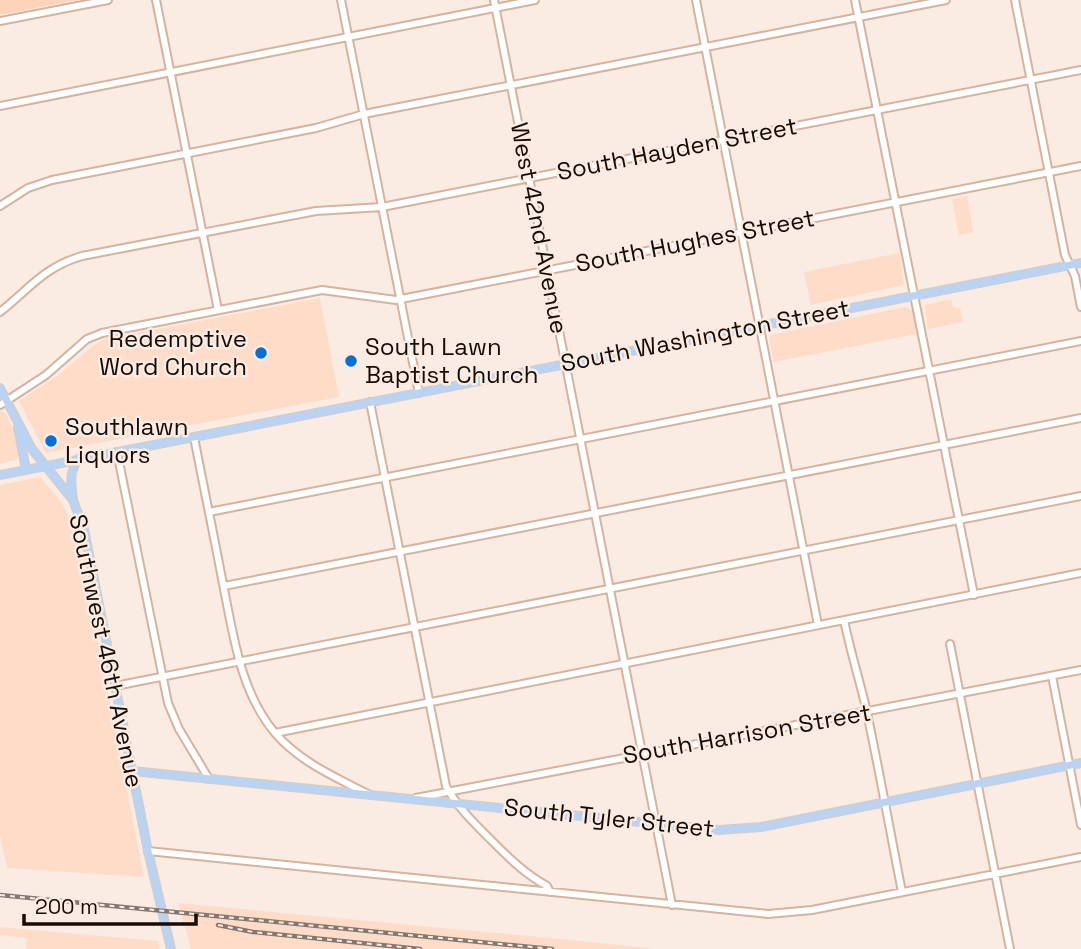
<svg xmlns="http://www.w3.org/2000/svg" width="1081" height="949" font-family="'Space Grotesk',sans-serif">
  <rect width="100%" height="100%" fill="#faece3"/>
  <path fill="#fedcc8" d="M967,196L973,232L959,235L952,199Z
    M899,253L904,285L811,305L804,272Z
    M320,298L339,397L46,453L19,401L60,374L94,345L105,339Z
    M951,299L953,307L960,308L963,322L928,329L925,305Z
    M905,307L913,311L917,334L774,362L769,339L770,335Z
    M0,411L6,413L14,430L19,456L16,460L0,464Z
    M40,477L62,503L77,535L144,877L7,868L0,835V485Z
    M178,903L551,938L657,949H191Z
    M0,927L158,941L160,949H26L27,938L0,935Z"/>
  <path fill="#fdd3ba" d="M0,0H77L0,15Z"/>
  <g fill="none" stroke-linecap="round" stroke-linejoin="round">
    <defs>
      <path id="minor" d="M156,0L218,310
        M341,0L419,393
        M494,0L672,905
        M696,0L818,625
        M855,0L974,595
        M1015,0L1065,255L1075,276L1081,307
        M0,21L108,0
        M0,106L535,0
        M0,206L28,188L52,180L316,128L364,114L946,0
        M0,312C29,289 44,267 82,256L316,211L382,207L1081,70
        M370,402L446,786C458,808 474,823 492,841C509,858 525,874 547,886L550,892
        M0,405L46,375L87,339L102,333L322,290L396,300L1081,166
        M194,437C203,484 213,531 222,579C233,632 239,690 275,733C300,762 335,777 368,794
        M117,452L168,703L179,729L209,779
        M209,512L1081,341
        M224,586L1081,418
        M844,620C850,650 859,678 866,708C879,769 890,831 902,892
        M950,644L1010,949
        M1052,676L1081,825
        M115,686L1081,496
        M275,733L1081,573
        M416,798L1081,670
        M148,851L768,914L812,910L1081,857"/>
      <path id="major" d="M0,388L32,449L73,500L84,529L148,851L171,949
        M18,427L26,470
        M0,475L1081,263
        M73,499C71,483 69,473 78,459
        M132,771L719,830L761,827L1081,763"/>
    </defs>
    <use href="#minor" stroke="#d6b39f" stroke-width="10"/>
    <use href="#major" stroke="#d1cecd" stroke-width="10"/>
    <use href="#minor" stroke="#fff" stroke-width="6"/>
    <use href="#major" stroke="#b8d3f4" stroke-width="7"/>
    <defs>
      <path id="rail" d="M0,895L552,949
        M218,925L253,932L420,949"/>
    </defs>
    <use href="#rail" stroke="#847770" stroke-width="4.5"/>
    <use href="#rail" stroke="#faece3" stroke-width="2" stroke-dasharray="5" stroke-linecap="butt"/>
  </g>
  <g fill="#0370d7" stroke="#faece3" stroke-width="2.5">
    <circle cx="261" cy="353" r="7"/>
    <circle cx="351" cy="361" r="7"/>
    <circle cx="51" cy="441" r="7"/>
  </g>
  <g text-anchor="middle" stroke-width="5" stroke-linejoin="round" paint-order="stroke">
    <g font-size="24" fill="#170b05" stroke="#faece3">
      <text transform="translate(677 149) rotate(-11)" y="8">South Hayden Street</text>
      <text transform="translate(539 228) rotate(79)" y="8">West 42nd Avenue</text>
      <text transform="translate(695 241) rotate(-11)" y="8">South Hughes Street</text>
      <text transform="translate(705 336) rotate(-11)" y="8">South Washington Street</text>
      <text transform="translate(106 651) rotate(78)" y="8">Southwest 46th Avenue</text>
      <text transform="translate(747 734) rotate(-10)" y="8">South Harrison Street</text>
      <text transform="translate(609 818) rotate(6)" y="8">South Tyler Street</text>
    </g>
    <g font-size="24" fill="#170b05" stroke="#faece3" text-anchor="start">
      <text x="247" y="347" text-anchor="end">Redemptive<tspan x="247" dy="28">Word Church</tspan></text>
      <text x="365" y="355">South Lawn<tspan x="365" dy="28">Baptist Church</tspan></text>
      <text x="65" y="435">Southlawn<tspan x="65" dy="28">Liquors</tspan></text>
    </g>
  </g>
  <path d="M24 914v10h172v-10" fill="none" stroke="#170b05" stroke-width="3.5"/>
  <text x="35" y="914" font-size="21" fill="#170b05" stroke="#faece3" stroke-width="5" paint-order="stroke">200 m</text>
</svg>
